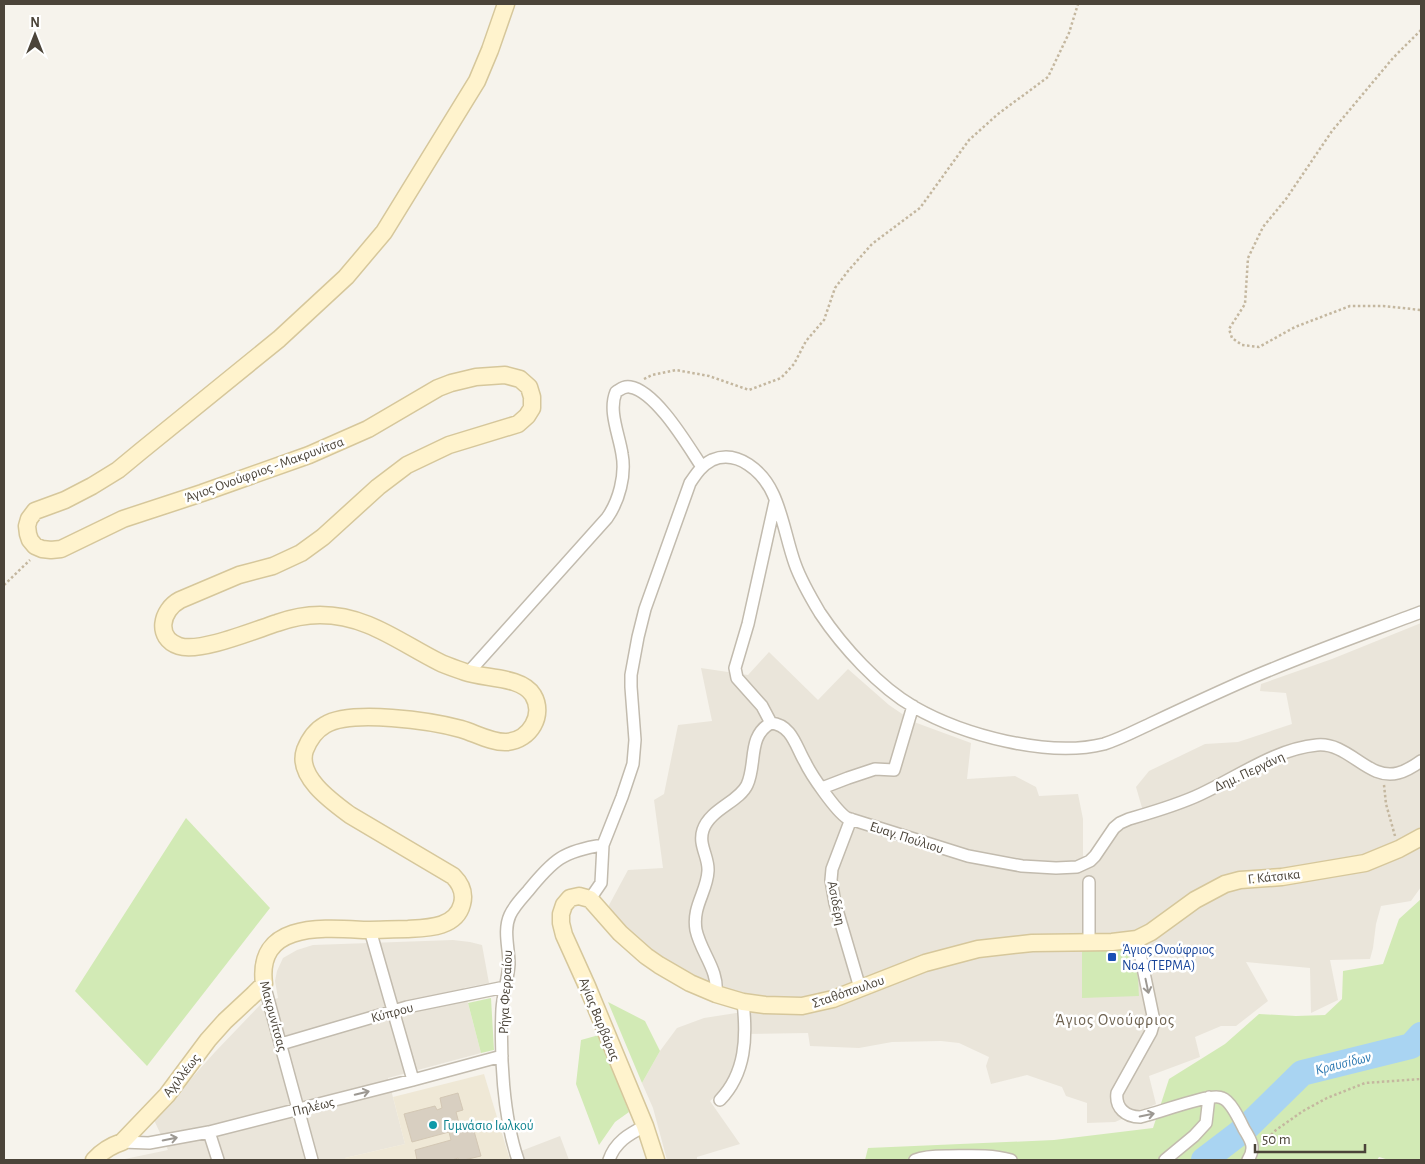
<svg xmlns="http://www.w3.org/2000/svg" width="1425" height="1164" font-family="'Alegreya Sans',sans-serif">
  <rect width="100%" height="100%" fill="#f6f3ec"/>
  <path fill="#eae5da" d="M1421,623V887L1411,901L1381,906L1376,924L1373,948L1370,959L1330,960L1338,1000L1311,1013L1310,968L1246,962L1268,1001L1236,1026H1221L1195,1037L1200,1057L1149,1076L1156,1104L1115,1122L1087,1123V1103L1066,1096L1062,1087L1027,1075L991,1084L986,1066L989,1057L959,1043L941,1041L892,1042L859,1048L810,1046L808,1033L739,1034L735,1068L728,1082L717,1095L710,1101L740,1144L697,1157V1160H667L653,1108L642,1083L660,1051L677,1028L704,1018L749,1011L729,990L701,980L661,959L634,935L608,907L628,870L663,868L654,800L664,794L678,725L712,721L701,668L748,675L769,652L818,700L848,669L889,705L914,722L971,743L967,779L1015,776L1036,787L1039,796L1078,794L1083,819V868L1117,832L1129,825L1145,818L1136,787L1149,771L1205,744L1238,742L1292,724L1286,693L1260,691L1261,684L1332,659Z
    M453,940L470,942L482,945L489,983L464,988L481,1053L388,1078L405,1144L345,1158V1160H120L168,1150L154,1120L215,1052L261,1004L278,998L275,981L277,971L283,958L297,950L313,945Z
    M560,1136L569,1160H524L521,1151Z"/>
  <path fill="#efe8d6" d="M484,1074L510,1160H345V1158L405,1144L393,1097Z"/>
  <path fill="#d2eab5" d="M186,818L270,908L147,1066L75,991Z
    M1421,899V1160H1389L1379,1157L1377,1160H865L868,1148L1054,1140L1153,1128L1169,1079L1225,1044L1259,1014L1296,1016L1325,1015L1342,999L1343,971L1383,964L1399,919Z
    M1082,943C1125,948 1139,947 1139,996L1082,998Z
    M491,998L494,1050L481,1053L468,1003Z
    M608,1002L645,1021L660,1051L642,1083Z
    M599,1035L629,1112L615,1122L599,1145L576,1084L581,1040Z"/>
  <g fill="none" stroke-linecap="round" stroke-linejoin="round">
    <path stroke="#a9d4f2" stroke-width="26" d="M1204,1160L1246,1128L1302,1073L1411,1046L1421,1035"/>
  </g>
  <path fill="#d8cfc1" stroke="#d3c7b4" d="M458,1093L463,1110L456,1112L460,1127L472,1124L481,1156L464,1160H459L458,1158L452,1160H417L415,1150L451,1140L449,1132L412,1142L404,1114L435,1106L437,1110L442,1108L440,1098Z"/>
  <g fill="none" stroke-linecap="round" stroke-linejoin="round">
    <defs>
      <path id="street" d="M468,673L607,518C619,501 626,475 622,454C619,434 608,411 616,392C621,389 624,386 630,387C656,391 688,446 702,467
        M771,723C792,725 796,747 805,762C811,775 836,811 847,818L968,856L1022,866L1056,868L1077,867L1090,861L1095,856L1114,828L1120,823L1129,819C1153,812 1178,805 1201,794C1238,777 1275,749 1317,745C1349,742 1368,781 1398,773C1406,771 1414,766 1421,761
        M771,723L762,706L737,678L735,668L748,624L775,502
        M822,788L848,778L875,769L894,770L913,706
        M851,819L832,869L831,880L835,903L860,988
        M1089,882V942
        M590,899L601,883L603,845L622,797L633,764L635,740L631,687V675L638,637L645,609L690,483C696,474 702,465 712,460C738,449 763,472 773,494C783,515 787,542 795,564C801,581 811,598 820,613C842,646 879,687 914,707C963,735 1048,758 1104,744C1120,739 1135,731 1150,724C1182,709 1214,694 1246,680C1304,655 1363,634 1421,612
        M370,930L413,1080
        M1137,939L1153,1016V1025L1151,1032L1117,1093C1115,1108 1126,1117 1140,1117C1156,1114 1211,1092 1222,1098C1231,1101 1240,1121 1244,1129C1251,1140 1256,1148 1248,1160
        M264,984L312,1160
        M716,994C719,970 701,953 696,930C692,906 707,892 708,871C709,857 698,845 703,830C710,809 739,802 747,785C757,764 747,736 771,723
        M281,1044L407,1007L505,987
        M720,1100C746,1073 747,1037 743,1002
        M209,1132L218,1160
        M122,1142L149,1143L209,1132L413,1080L502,1056
        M518,1160C503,1116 500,1056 502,1009C503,994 508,979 509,964C509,948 503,930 510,915C514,906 522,898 528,891C553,860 563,851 603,845
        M609,1160C615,1142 629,1134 645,1126
        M915,1160C925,1156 936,1156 946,1156C968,1156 989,1154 1011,1160
        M1165,1160L1194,1136L1206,1123L1209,1097"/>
      <path id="secondary" d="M94,1160C102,1151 110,1146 122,1142L167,1095L208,1040L225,1021L254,994L264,984C256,921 324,928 366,930C380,930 394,929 408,929C427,928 456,928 462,904C465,893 461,884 453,876L350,815C331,801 296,776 305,750C309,740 316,730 325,725C351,709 432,721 461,729C475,733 492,743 507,742C530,740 545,715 533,695C521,676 485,679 465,672C457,669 447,666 439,662C399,642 367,615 320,615C305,615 291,618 277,623C255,630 200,653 179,646C155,638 161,610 180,600L239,575L273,566L301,553L323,537L378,487L407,465L449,445L518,424L527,416L532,408V397L529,387L520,379L505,375L476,377L451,383L438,388L368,429L309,455L202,493L123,519L61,549L51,550L42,549L35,546L30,540L28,534L27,526L29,519L35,511L65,500L92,486L118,470L141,451L279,339L346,277L384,232L477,81L490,50L506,4
        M656,1160L645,1126L587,986L564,935L561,923V914L564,905L570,898L579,896L590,899L620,933L646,956L659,965L690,983L716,994L743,1002L765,1005L802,1006L833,999L925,963L978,949L1032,943L1112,942L1137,939L1151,932L1195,900L1225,884L1240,880L1282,877L1365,863L1399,849L1421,837"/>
    </defs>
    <use href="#street" stroke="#c2bbae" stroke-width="14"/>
    <use href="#secondary" stroke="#d6c79b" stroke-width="19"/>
    <path stroke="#c4b79f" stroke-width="2.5" stroke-dasharray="2.5 2.5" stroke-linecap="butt" d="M1421,30L1393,58L1332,131L1286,199L1263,227L1248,258L1245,304L1229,329L1232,338L1242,345L1259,347L1295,327L1350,306H1383L1421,310
      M644,379L652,375L676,370L709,376L749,390L781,378L794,364L806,341L824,320L835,288L848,271L872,244L920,208L969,140L998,114L1048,77L1069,33L1078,4
      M4,585L30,560
      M1384,785L1386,804L1395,836
      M1264,1142L1276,1130L1303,1111L1327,1098L1365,1083L1421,1079"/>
    <use href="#street" stroke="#fff" stroke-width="11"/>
    <use href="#secondary" stroke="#fff3cd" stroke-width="16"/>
  </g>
  <defs><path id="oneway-shaft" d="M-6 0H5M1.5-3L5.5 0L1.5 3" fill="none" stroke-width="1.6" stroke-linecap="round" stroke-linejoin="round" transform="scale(1.25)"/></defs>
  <g stroke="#9c9892">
    <use href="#oneway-shaft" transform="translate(1147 986) rotate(78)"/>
    <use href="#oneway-shaft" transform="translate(362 1093) rotate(-14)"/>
    <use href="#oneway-shaft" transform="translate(1147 1115) rotate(-12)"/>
    <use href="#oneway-shaft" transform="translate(170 1139) rotate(-11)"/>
  </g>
  <rect fill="#1a4fb4" stroke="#fff" stroke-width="2" x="1107" y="952" width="10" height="10" rx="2.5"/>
  <circle fill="#0f9aa8" stroke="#fff" stroke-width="2" cx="433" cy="1125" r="5"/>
  <g text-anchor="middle" stroke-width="5" stroke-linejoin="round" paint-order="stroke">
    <g font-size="14" fill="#4b4439" stroke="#fff">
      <text transform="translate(264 469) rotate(-20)" y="5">Άγιος Ονούφριος - Μακρυνίτσα</text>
      <text transform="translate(1249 771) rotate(-25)" y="5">Δημ. Περγάνη</text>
      <text transform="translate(907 837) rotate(18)" y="5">Ευαγ. Πούλιου</text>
      <text transform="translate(1274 876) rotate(-6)" y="5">Γ. Κάτσικα</text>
      <text transform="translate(837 903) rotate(78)" y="5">Ασιδέρη</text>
      <text transform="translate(848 991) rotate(-19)" y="5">Σταθόπουλου</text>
      <text transform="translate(505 992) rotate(-87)" y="5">Ρήγα Φερραίου</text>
      <text transform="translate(392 1012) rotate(-15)" y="5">Κύπρου</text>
      <text transform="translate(274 1016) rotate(75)" y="5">Μακρυνίτσας</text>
      <text transform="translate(600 1019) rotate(68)" y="5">Αγίας Βαρβάρας</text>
      <text transform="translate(181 1075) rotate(-52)" y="5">Αχιλλέως</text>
      <text transform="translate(313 1106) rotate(-14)" y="5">Πηλέως</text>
    </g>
    <g font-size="14" fill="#164399" stroke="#fff" text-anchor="start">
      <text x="1122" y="954">Άγιος Ονούφριος<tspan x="1122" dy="16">Νο4 (ΤΕΡΜΑ)</tspan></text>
    </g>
    <g font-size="14" fill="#0d838f" stroke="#fff" text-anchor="start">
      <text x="443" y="1130">Γυμνάσιο Ιωλκού</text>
    </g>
    <g font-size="15" font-style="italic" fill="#2e7ab2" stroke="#fff">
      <text transform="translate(1343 1063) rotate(-14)" y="5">Κραυσίδων</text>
    </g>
    <g font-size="16" letter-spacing="1" fill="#6e6250" stroke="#fff">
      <text x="1115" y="1025">Άγιος Ονούφριος</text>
    </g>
  </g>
  <rect width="1425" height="1164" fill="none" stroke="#4b4439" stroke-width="10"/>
  <g transform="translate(35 35)" stroke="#ffffff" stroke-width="4" paint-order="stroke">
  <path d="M0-4L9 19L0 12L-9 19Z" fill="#4b4439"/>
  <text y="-8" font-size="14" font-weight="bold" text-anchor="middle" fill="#4b4439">N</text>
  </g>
  <path d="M1255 1144v8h110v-8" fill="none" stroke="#4b4439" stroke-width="2.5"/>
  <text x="1262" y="1144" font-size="15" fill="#4b4439" stroke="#ffffff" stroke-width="4" paint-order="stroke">50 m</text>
</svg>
